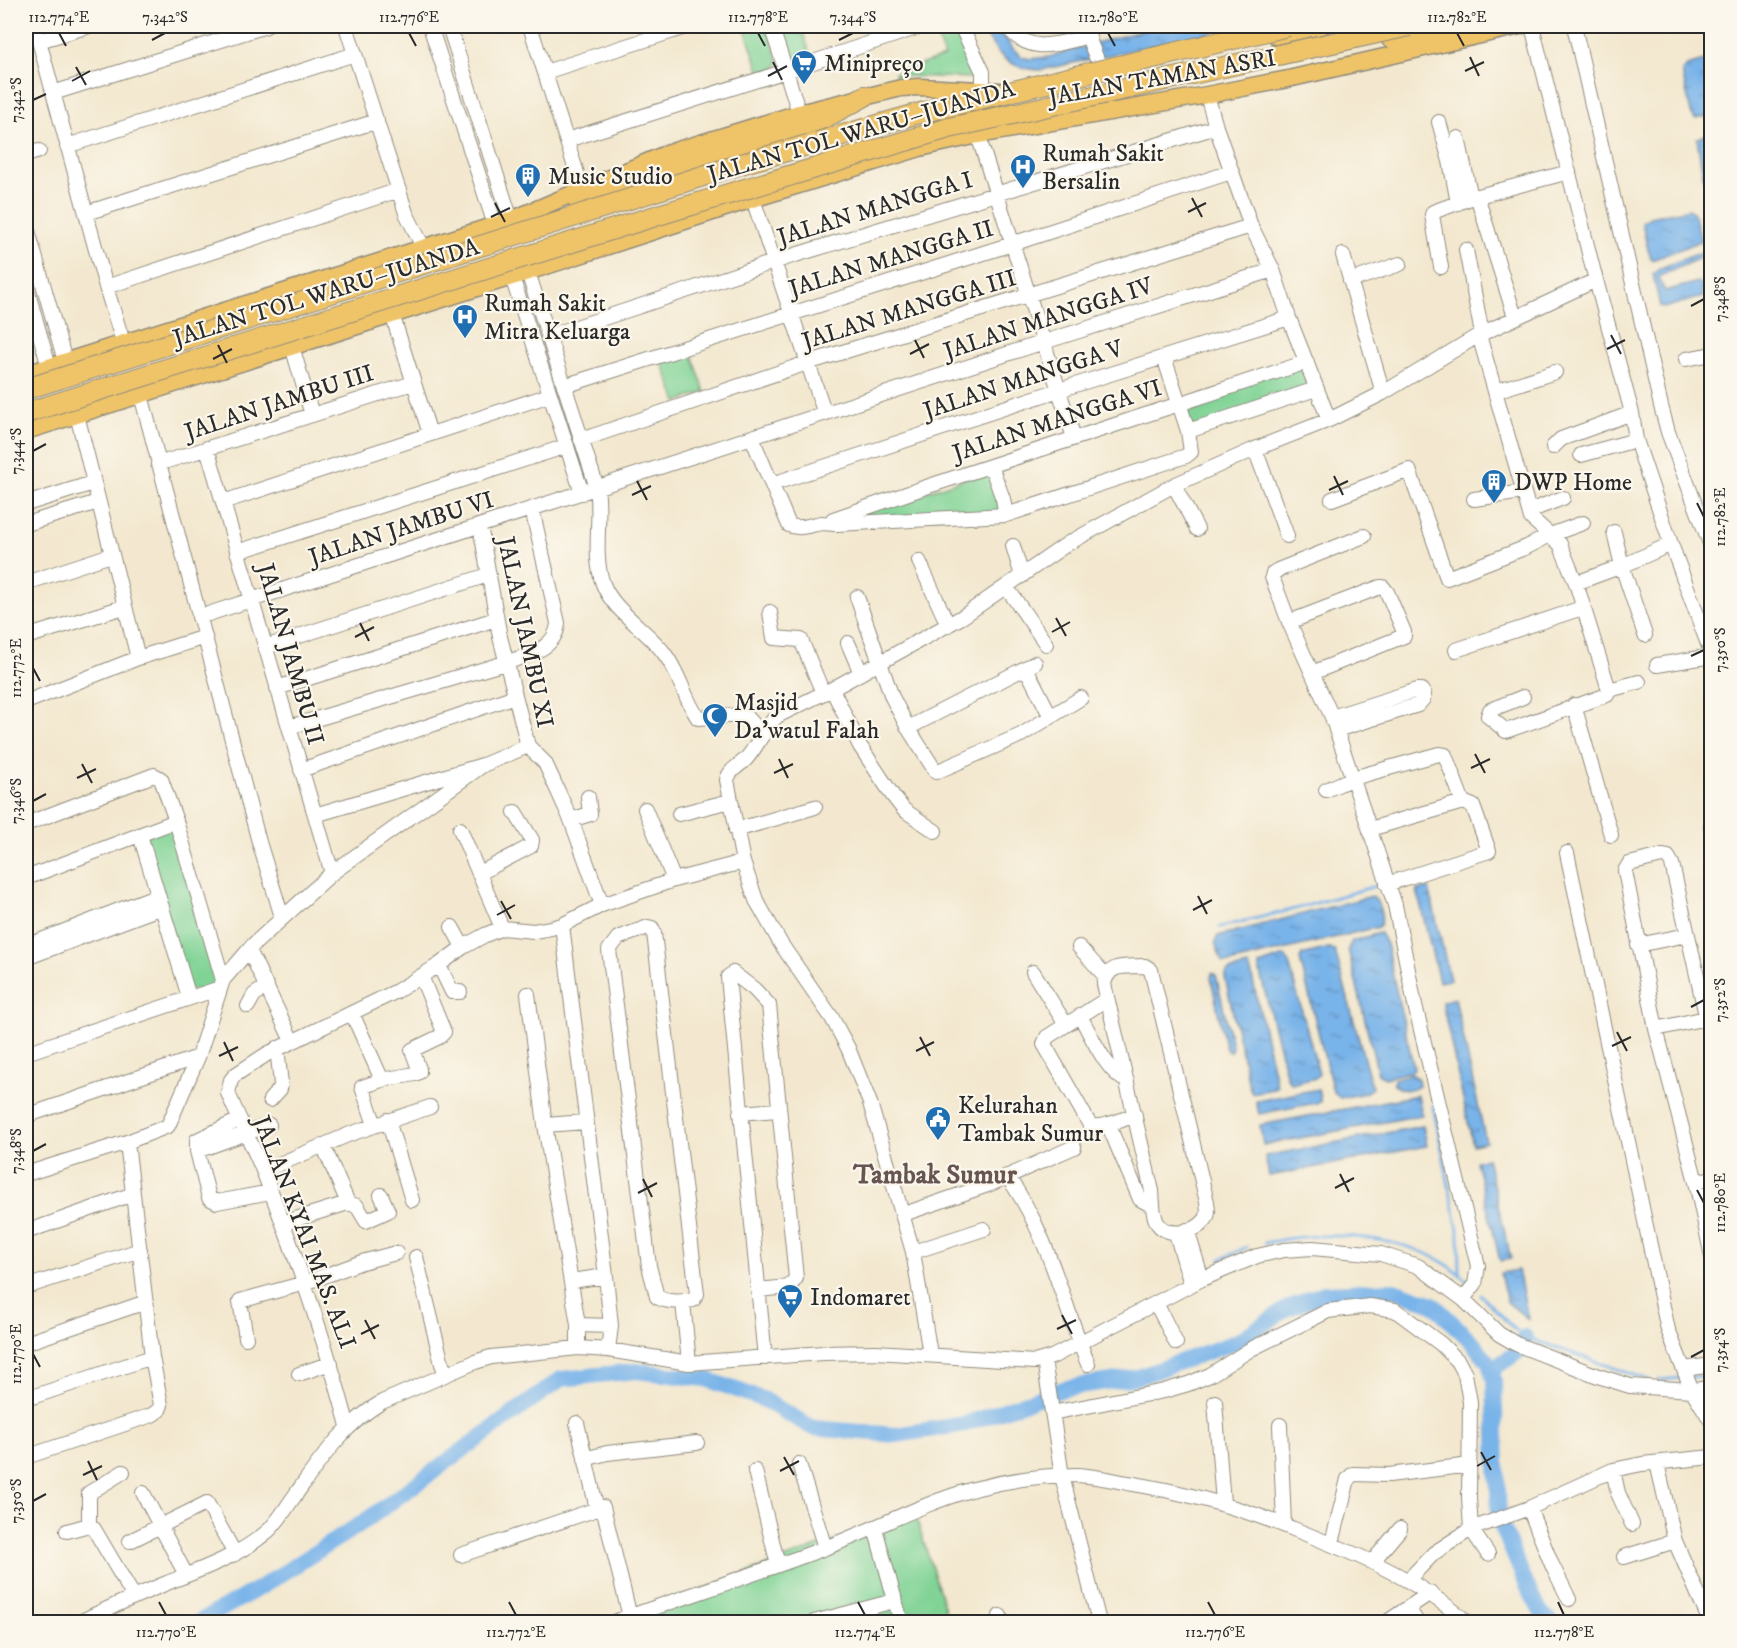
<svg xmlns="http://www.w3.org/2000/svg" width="1737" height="1648" font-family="'IM FELL DW Pica',serif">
  <defs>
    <pattern id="water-ripples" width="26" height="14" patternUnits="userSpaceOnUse" patternTransform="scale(1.5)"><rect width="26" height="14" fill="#78b3e9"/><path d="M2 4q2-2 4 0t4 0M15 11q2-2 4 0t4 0" fill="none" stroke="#6392bd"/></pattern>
  </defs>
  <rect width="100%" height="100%" fill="#fbf7ec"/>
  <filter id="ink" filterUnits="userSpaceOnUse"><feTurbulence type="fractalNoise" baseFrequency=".0167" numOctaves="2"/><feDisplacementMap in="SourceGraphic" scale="12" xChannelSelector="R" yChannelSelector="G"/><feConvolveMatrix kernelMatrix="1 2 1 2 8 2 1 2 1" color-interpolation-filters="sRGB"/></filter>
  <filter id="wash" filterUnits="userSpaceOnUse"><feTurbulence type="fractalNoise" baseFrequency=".008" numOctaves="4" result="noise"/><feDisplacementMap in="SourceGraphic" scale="24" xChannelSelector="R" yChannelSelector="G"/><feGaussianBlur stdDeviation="1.35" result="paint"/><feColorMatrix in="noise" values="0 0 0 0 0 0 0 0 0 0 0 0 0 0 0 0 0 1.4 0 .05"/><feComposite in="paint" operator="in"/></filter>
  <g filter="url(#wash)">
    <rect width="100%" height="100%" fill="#f3e8cf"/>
    <path fill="#80d395" stroke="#567f60" stroke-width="1.5" d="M744,26H767L779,63L775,68L760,73Z
      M776,26H801L811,57L793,63L788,62Z
      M945,26H955L978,72L972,78L896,76L895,73L944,57L934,29Z
      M690,349L705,392L677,402L661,359Z
      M1307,362L1316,389L1188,431L1179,403Z
      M991,470L1003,513L836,522Z
      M173,825L220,983L205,990H189L143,837Z
      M914,1511L949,1622H614Z"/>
    <path fill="url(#water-ripples)" stroke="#526f8a" stroke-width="1.5" d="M981,26H997L1013,49L1022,57L1030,59L1049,57L1084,46L1160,26H1241L1041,70C1006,69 997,54 981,26Z
      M1711,59V116L1695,119L1691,113L1682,71L1687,66Z
      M1711,132L1712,187H1711L1707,186L1704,182L1697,139Z
      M1689,209L1694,213L1701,241L1652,260L1648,250L1642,222L1650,217Z
      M1698,253L1701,254L1698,259L1660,276L1659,279L1665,291L1698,282L1701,284L1703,297L1663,308L1660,306L1653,274L1661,268Z
      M1429,888L1450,980L1439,982L1417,890Z
      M1372,896C1379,901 1383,916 1381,924L1378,927L1229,963L1222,962L1215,942L1218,936Z
      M1380,933L1386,944L1414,1069L1413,1071L1385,1078L1378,1074L1348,949L1352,941Z
      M1329,948L1335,951L1372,1088L1365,1093L1340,1098L1333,1091L1300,959L1302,955Z
      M1285,956L1289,963L1319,1074L1315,1078L1292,1084L1287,1078L1259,969V965Z
      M1248,966L1251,972L1277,1086L1273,1089L1252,1093L1249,1086L1225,977L1228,971Z
      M1212,973L1216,975L1232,1046L1231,1051H1227L1225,1046L1211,978Z
      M1455,998L1486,1142L1473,1145L1442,1002Z
      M1412,1074L1418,1079L1419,1086C1412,1092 1399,1091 1393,1083L1394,1079Z
      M1318,1089L1321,1102L1259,1114L1256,1101Z
      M1418,1095L1422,1115L1263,1145L1260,1125Z
      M1423,1126L1427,1146L1269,1176L1265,1156Z
      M1487,1158L1511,1259L1500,1261L1476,1161Z
      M1518,1270L1528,1318V1319L1507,1302L1500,1273Z"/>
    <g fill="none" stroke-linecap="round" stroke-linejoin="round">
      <path stroke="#78b3e9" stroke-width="3" d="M1391,916L1399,957
        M1220,927L1295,909L1379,885L1384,892
        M1433,1106L1459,1235L1460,1273
        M1265,1243C1327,1229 1421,1233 1468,1282
        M1221,1259L1247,1247
        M1481,1295L1513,1328L1525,1337L1649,1380
        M1691,1377L1712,1375
        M1659,1380L1681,1378"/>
      <path stroke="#78b3e9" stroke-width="16" d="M1491,1370L1518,1352L1525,1337
        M199,1622L266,1584L365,1521L561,1379L636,1371L706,1379L762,1399L813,1428L896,1435L965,1424L1066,1388L1138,1377L1238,1341L1288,1308L1324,1293L1394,1290L1433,1304L1470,1340L1489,1362L1494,1380L1499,1520L1527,1586L1541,1612L1551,1622"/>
    </g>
  </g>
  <g filter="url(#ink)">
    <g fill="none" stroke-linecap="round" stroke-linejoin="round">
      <defs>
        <path id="minor" d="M35,26L106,287L123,342
          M346,26L406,213L423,247
          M430,26L495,225
          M449,26L511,220
          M530,26L582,189
          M961,26L983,72V90
          M1007,26C1029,56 1057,44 1089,36
          M1087,26L1090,42L1104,77
          M1532,26L1593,269L1632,413L1636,440L1671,544L1712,655
          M1574,26L1661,406L1668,432L1712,549
          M39,41L89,26
          M545,72L689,26
          M53,93L266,26
          M1207,95L1216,127L1251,226L1273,270L1289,318L1329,420
          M799,113L786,71L922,26
          M1439,122L1450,161L1458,203
          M978,135L1074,438
          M1458,138L1471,198
          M567,140L786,71L771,26
          M67,146L355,54
          M26,155L39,151
          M1477,196L1515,317
          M753,199L825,414
          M86,213L377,121
          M26,224L65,361
          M1466,250L1482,334
          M1343,255L1383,393
          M1441,267L1432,215L1433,212L1471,198L1569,172
          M528,272L597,488C602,520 592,553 603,584C613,611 647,630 664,653C679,672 684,698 698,718L742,715L749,719L763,735
          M512,277L582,493
          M1350,281L1400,264
          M26,286L49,367
          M106,287L399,190
          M392,314L430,434
          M1479,335L1531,518L1560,544L1576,583L1609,690L1607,695L1506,731L1488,716L1490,710L1523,697
          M549,336L792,256L1216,127
          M292,346L312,415
          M1686,359L1712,354
          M564,386L1012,244L1231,172
          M1496,391L1555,372
          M141,395L259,842L282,917
          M77,415L138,658
          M1188,431L1316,389
          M752,438L789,525C799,530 810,525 821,523C826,523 832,524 837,524L1006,515L1186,456L1191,452L1188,431L1164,357
          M581,440L807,363L1251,226
          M1553,447L1561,439L1632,413
          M207,448L332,873
          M1255,449L1287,536
          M1581,455L1636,440
          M158,464L413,383
          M991,466L1003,499L1006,515
          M772,484L1059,390L1289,318
          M1174,485L1197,529
          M1332,499L1409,470L1447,578L1527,547L1550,535L1583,523
          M1474,499L1523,492
          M223,502L550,395
          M26,504L93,483
          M1529,511L1563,498
          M833,519L929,486L1307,362
          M26,524L98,502
          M480,526L500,637L528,746
          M1614,532L1622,566L1645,635
          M1364,536L1278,570L1273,573L1272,577L1289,622L1332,717L1395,905L1415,1005L1478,1266L1475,1284L1463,1299
          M1013,546L1022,576
          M237,552L567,446
          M919,561L948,625
          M26,583L111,555
          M1576,583L1622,566L1671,544
          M1007,588L1046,644
          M857,597L892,697L908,728L936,772L1021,735L1081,698
          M770,612L774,638L801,640L823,693
          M199,617L1044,342L1273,270
          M1289,622L1380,587H1383L1387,592L1404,632V636L1312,673
          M26,637L124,607
          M848,643L861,673
          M265,647L488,575
          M1456,650L1582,608
          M1657,665L1712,656
          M1026,668L1051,717
          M277,688L496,619
          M832,689L860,746L893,796L904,810L935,831
          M1609,690L1639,682
          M26,702L138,658L205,637
          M1574,705L1611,835
          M1332,717L1417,690H1421L1424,694L1423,699L1418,705L1336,730
          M289,727L505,663C527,655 556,650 558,623L532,509
          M908,728L1035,663
          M528,746L545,763L552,778L571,820L602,905
          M301,770L515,696
          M1326,790L1353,778L1439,754L1445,755L1463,802L1370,829
          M645,809L674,880
          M679,814L730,801
          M315,815L483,765L528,746
          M571,820L590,814L588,797
          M26,824L154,775L161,779L176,821L223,980
          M1711,826L1712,828
          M460,829L502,928
          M736,830L815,807
          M140,835L189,997
          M1567,853L1668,1330L1692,1390L1712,1422
          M480,873L531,846L532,840L515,812
          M26,878L176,821
          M1387,884L1489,851L1473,806L1463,802
          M562,925L606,1276L611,1326L608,1350
          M452,927L463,947
          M648,927L652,928L654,933L697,1294L693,1300C682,1302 668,1303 657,1297L649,1266L609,950L618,938Z
          M1638,945L1687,935
          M26,946L158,895
          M1079,947L1106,977
          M249,950L292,1041
          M26,958L162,907
          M439,965L452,992H460
          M1145,966L1151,970L1207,1202C1208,1209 1209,1215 1205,1220C1195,1233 1168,1238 1158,1224C1152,1215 1153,1202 1152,1191L1104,984C1109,962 1126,967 1145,966Z
          M1033,972L1066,1025
          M528,994L545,1125L578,1325V1348
          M1107,999L1047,1037L1044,1044L1090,1125C1102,1130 1122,1119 1135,1115
          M248,1006L254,995L267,986
          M352,1013L382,1080L415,1074L419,1072V1069L412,1050L439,1037L444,1032L421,976
          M1080,1016C1092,1036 1106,1072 1127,1081
          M1656,1029L1706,1018
          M1712,1042L1672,864L1668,857L1662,856L1629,864L1625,871L1656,1029L1696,1182L1712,1257
          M26,1053L220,988
          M270,1100L280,1089L281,1084L277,1048
          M740,1113L778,1110
          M26,1116L198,1057
          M239,1120L197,1140V1151L209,1198L217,1202L271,1192
          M388,1120L412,1200
          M1108,1124L1140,1199L1147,1203H1153
          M375,1125L362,1087L382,1080
          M545,1125L586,1122
          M323,1145L348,1203
          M197,1151L269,1125
          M263,1171L350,1134L430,1107
          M26,1174L127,1142L168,1126L198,1057L223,980L253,945L332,873L483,765
          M1007,1176C1048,1232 1062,1301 1088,1364
          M1696,1182L1712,1178
          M904,1214L988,1185L1074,1147
          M283,1223L348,1203L357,1206L366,1221L388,1211L381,1195
          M1187,1230L1202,1279
          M26,1232L133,1194
          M1176,1233L1191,1284
          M913,1252L984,1229
          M416,1257L442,1364L446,1374
          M571,1281L606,1276
          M26,1287L140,1250
          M758,1290L789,1287L796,1278L769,1005L754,989L733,973L728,977L765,1358
          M683,1302L689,1363
          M1156,1303L1176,1343
          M578,1325L611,1326
          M246,1338L240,1301L305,1283L362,1262L396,1253
          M26,1343L146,1302
          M930,1354L913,1252L870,1103L848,1048L832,1018L781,944L756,900L743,862L727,780C729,770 739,766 746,759C758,746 764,728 777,716L832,689L962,617L1067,544L1174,485L1255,449L1329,420L1383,393L1479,335L1596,280
          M1044,1360L1062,1476L1099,1622
          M1684,1369L1712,1365
          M299,1374L331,1363
          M26,1399L152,1357
          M1215,1402L1223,1503
          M1052,1413L1164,1391L1188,1384L1210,1375L1251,1349L1328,1311L1370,1306L1395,1310L1441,1344L1458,1361L1465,1374L1470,1402L1469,1498L1471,1529L1488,1554
          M577,1423L597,1509
          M1280,1425L1284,1525
          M348,1426C325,1340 296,1256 264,1173C253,1146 239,1120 228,1093L231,1080L235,1075L267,1054L397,991L439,965L463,947L485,935L502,928L534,931L551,928L562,925L602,905L674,880L743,862
          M26,1457L152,1415L159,1410L161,1405L152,1357L127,1142
          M585,1459L607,1453L697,1443
          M1657,1463L1675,1541L1710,1622
          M799,1464L825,1548
          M1613,1470L1618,1493L1632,1524
          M755,1471L778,1565
          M143,1493L186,1575
          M1529,1508L1552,1565L1569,1599
          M89,1525V1493L123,1472
          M875,1528L901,1622
          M67,1531L89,1525L94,1529L134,1597
          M130,1541L207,1503L235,1554
          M1332,1543L1348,1479L1353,1474L1389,1475L1470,1465
          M461,1555L603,1507L630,1617
          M1624,1557L1675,1541
          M1373,1561L1400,1529
          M1408,1580L1434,1553L1471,1529L1529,1508L1613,1470L1642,1464L1712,1457
          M1408,1608L1417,1622
          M1000,1616L1001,1622
          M80,1622C108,1608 138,1595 167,1583C202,1569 239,1556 268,1531C279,1521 287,1506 296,1494C321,1459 344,1424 382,1402L475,1362L491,1357L578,1348L608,1350L689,1363L823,1353L876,1352L1035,1362L1052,1357L1202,1279L1257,1256L1284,1250L1312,1248L1381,1254L1418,1266L1463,1299L1499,1334L1516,1344L1598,1376L1630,1386L1692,1390L1712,1388
          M614,1622C684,1597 756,1574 825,1548C875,1529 923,1503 974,1489C1008,1480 1043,1475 1078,1475C1095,1476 1112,1480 1128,1483C1184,1492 1238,1507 1291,1528C1354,1553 1415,1577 1467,1622
          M814,1622L894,1601
          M1387,1622L1430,1593"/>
        <path id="major" d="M1276,36L1322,26
          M26,374L511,220L668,153L799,113L901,88L920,87L1001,91
          M26,431L515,276L753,199L920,148L978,135L1207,95L1288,79L1520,26"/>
        <path id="highway" d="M1391,38L1456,26
          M579,207L668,170L772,138L824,118L865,96"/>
      </defs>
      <use href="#minor" stroke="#8f8a7d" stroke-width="16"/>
      <use href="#major" stroke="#8f8a7d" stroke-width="19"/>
      <use href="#highway" stroke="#8f8a7d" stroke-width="22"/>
      <use href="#minor" stroke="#fff" stroke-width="14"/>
      <use href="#major" stroke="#efc469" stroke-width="16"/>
      <use href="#highway" stroke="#efc469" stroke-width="20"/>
      <defs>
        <path id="highway-bridge" d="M26,389L741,164L916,114L1288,26
          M26,413L665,213L949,128L1409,26"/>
      </defs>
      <use href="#highway-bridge" stroke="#8f8a7d" stroke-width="22" stroke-linecap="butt"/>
      <use href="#highway-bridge" stroke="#efc469" stroke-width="20"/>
    </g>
  </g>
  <path fill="none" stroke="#2b2b2b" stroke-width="2" d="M59,33L66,46M409,33L416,46M758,33L765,46M1108,33L1115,46M1457,33L1464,46M152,40L165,33M839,40L853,33M1470,57L1479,76M773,62L782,80M76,67L86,85M1465,71L1484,62M768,76L787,66M72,81L90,71M33,100L46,94M1192,198L1202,217M495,203L505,222M1188,212L1206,203M491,217L510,208M1691,306L1704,299M1611,335L1621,354M915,340L924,358M218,345L227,363M1607,349L1625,340M910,354L929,344M213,359L232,349M33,451L46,444M1334,476L1343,495M637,481L647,500M1329,490L1348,481M632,495L651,486M1697,503L1704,517M1056,618L1066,636M360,623L369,641M1052,632L1070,622M355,637L374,627M1691,656L1704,650M33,668L40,681M1475,754L1485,773M779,759L788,778M82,764L92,783M1471,768L1490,759M774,773L793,764M77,778L96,769M33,801L46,794M1198,896L1207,914M501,901L511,919M1193,910L1212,900M497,915L515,905M1691,1007L1704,1000M1617,1032L1627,1051M920,1037L930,1056M224,1042L233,1061M1612,1046L1631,1037M916,1051L934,1042M219,1056L238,1047M33,1151L46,1144M1340,1174L1349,1192M643,1179L652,1197M1335,1188L1354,1178M1697,1190L1704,1203M638,1193L657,1183M1062,1315L1072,1334M365,1320L375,1339M1057,1329L1076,1320M361,1334L379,1325M33,1354L40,1367M1691,1357L1704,1350M1481,1452L1491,1470M784,1457L794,1475M88,1461L97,1480M1477,1466L1495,1456M780,1471L799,1461M83,1475L102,1466M33,1501L46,1494M159,1602L166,1615M509,1602L516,1615M858,1602L865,1615M1208,1602L1215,1615M1558,1602L1564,1615"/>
  <defs>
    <symbol id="supermarket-pin" viewBox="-11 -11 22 30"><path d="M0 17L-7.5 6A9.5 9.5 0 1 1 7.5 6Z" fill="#1f6fb2" stroke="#fbf7ec"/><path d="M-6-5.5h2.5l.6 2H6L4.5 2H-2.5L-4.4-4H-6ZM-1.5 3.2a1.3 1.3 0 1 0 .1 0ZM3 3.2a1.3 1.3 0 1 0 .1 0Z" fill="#fff"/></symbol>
    <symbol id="hospital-pin" viewBox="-11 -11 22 30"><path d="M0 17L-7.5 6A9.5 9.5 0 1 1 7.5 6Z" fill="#1f6fb2" stroke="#fbf7ec"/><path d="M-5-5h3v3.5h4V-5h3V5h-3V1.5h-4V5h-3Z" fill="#fff"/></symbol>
    <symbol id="building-pin" viewBox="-11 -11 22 30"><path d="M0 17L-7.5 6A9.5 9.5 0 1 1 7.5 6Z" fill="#1f6fb2" stroke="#fbf7ec"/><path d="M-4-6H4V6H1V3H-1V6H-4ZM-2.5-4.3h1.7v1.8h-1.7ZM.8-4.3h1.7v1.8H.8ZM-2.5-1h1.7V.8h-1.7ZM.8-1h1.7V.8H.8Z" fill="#fff"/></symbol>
    <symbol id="mosque-pin" viewBox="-11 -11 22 30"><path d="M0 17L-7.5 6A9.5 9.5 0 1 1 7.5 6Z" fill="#1f6fb2" stroke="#fbf7ec"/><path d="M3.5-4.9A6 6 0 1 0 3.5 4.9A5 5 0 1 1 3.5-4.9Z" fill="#fff"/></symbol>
    <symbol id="civic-pin" viewBox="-11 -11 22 30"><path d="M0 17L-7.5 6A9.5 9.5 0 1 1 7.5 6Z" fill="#1f6fb2" stroke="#fbf7ec"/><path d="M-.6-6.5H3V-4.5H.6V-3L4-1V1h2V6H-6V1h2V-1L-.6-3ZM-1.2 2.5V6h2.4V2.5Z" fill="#fff"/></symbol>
  </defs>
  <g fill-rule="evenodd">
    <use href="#supermarket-pin" x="789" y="48" width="30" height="40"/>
    <use href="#hospital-pin" x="1008" y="152" width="30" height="40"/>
    <use href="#building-pin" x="513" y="161" width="30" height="40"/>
    <use href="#hospital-pin" x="450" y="302" width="30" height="40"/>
    <use href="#building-pin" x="1479" y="467" width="30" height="40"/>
    <use href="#mosque-pin" x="700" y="701" width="30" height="40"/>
    <use href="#civic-pin" x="923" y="1104" width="30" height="40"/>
    <use href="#supermarket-pin" x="775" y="1282" width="30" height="40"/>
  </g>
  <g text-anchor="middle" stroke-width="4.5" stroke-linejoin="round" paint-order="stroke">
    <g font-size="24" fill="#2b2b2b" stroke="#fbf7ec" text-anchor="start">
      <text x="824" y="71">Minipreço</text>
      <text x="1042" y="161">Rumah Sakit<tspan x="1042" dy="28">Bersalin</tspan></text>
      <text x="548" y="184">Music Studio</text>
      <text x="484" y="311">Rumah Sakit<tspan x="484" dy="28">Mitra Keluarga</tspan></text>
      <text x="1514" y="490">DWP Home</text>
      <text x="734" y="710">Masjid<tspan x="734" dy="28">Da'watul Falah</tspan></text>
      <text x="958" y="1113">Kelurahan<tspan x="958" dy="28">Tambak Sumur</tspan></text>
      <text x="810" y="1305">Indomaret</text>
    </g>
    <g font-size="24" fill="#2b2b2b" stroke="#fbf7ec">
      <text transform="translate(1162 77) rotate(-10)" y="8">JALAN TAMAN ASRI</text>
      <text transform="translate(861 131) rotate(-16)" y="8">JALAN TOL WARU–JUANDA</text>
      <text transform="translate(875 208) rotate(-17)" y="8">JALAN MANGGA I</text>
      <text transform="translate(891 258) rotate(-17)" y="8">JALAN MANGGA II</text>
      <text transform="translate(326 292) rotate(-17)" y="8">JALAN TOL WARU–JUANDA</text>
      <text transform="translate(909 309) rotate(-17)" y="8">JALAN MANGGA III</text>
      <text transform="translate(1048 318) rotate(-18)" y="8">JALAN MANGGA IV</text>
      <text transform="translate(1023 379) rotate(-18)" y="8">JALAN MANGGA V</text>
      <text transform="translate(279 402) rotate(-18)" y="8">JALAN JAMBU III</text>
      <text transform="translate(1057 420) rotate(-18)" y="8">JALAN MANGGA VI</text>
      <text transform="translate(401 528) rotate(-18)" y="8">JALAN JAMBU VI</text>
      <text transform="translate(526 632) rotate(78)" y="8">JALAN JAMBU XI</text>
      <text transform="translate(291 654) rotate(74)" y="8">JALAN JAMBU II</text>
      <text transform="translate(305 1232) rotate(69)" y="8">JALAN KYAI MAS. ALI</text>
    </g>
    <g font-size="27" font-weight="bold" fill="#675552" stroke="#fbf7ec">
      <text x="935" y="1183">Tambak Sumur</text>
    </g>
  </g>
  <rect width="1737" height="1648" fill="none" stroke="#fbf7ec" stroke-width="66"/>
  <rect x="33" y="33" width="1671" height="1582" fill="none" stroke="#2b2b2b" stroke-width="2"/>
  <g font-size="15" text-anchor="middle" fill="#2b2b2b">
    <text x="59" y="22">112.774°E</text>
    <text x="165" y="22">7.342°S</text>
    <text x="409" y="22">112.776°E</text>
    <text x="758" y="22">112.778°E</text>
    <text x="853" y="22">7.344°S</text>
    <text x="1108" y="22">112.780°E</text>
    <text x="1457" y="22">112.782°E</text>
    <text transform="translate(16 100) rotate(-90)" y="5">7.342°S</text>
    <text transform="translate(1720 299) rotate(-90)" y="5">7.348°S</text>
    <text transform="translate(16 451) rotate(-90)" y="5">7.344°S</text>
    <text transform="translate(1720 517) rotate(-90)" y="5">112.782°E</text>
    <text transform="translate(1720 650) rotate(-90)" y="5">7.350°S</text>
    <text transform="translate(16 668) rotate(-90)" y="5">112.772°E</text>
    <text transform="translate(16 801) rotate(-90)" y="5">7.346°S</text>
    <text transform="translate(1720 1000) rotate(-90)" y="5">7.352°S</text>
    <text transform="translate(16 1151) rotate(-90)" y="5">7.348°S</text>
    <text transform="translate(1720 1203) rotate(-90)" y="5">112.780°E</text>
    <text transform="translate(1720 1350) rotate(-90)" y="5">7.354°S</text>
    <text transform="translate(16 1354) rotate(-90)" y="5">112.770°E</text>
    <text transform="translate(16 1501) rotate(-90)" y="5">7.350°S</text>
    <text x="166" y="1637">112.770°E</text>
    <text x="516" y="1637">112.772°E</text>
    <text x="865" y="1637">112.774°E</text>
    <text x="1215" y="1637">112.776°E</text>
    <text x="1564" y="1637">112.778°E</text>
  </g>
</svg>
